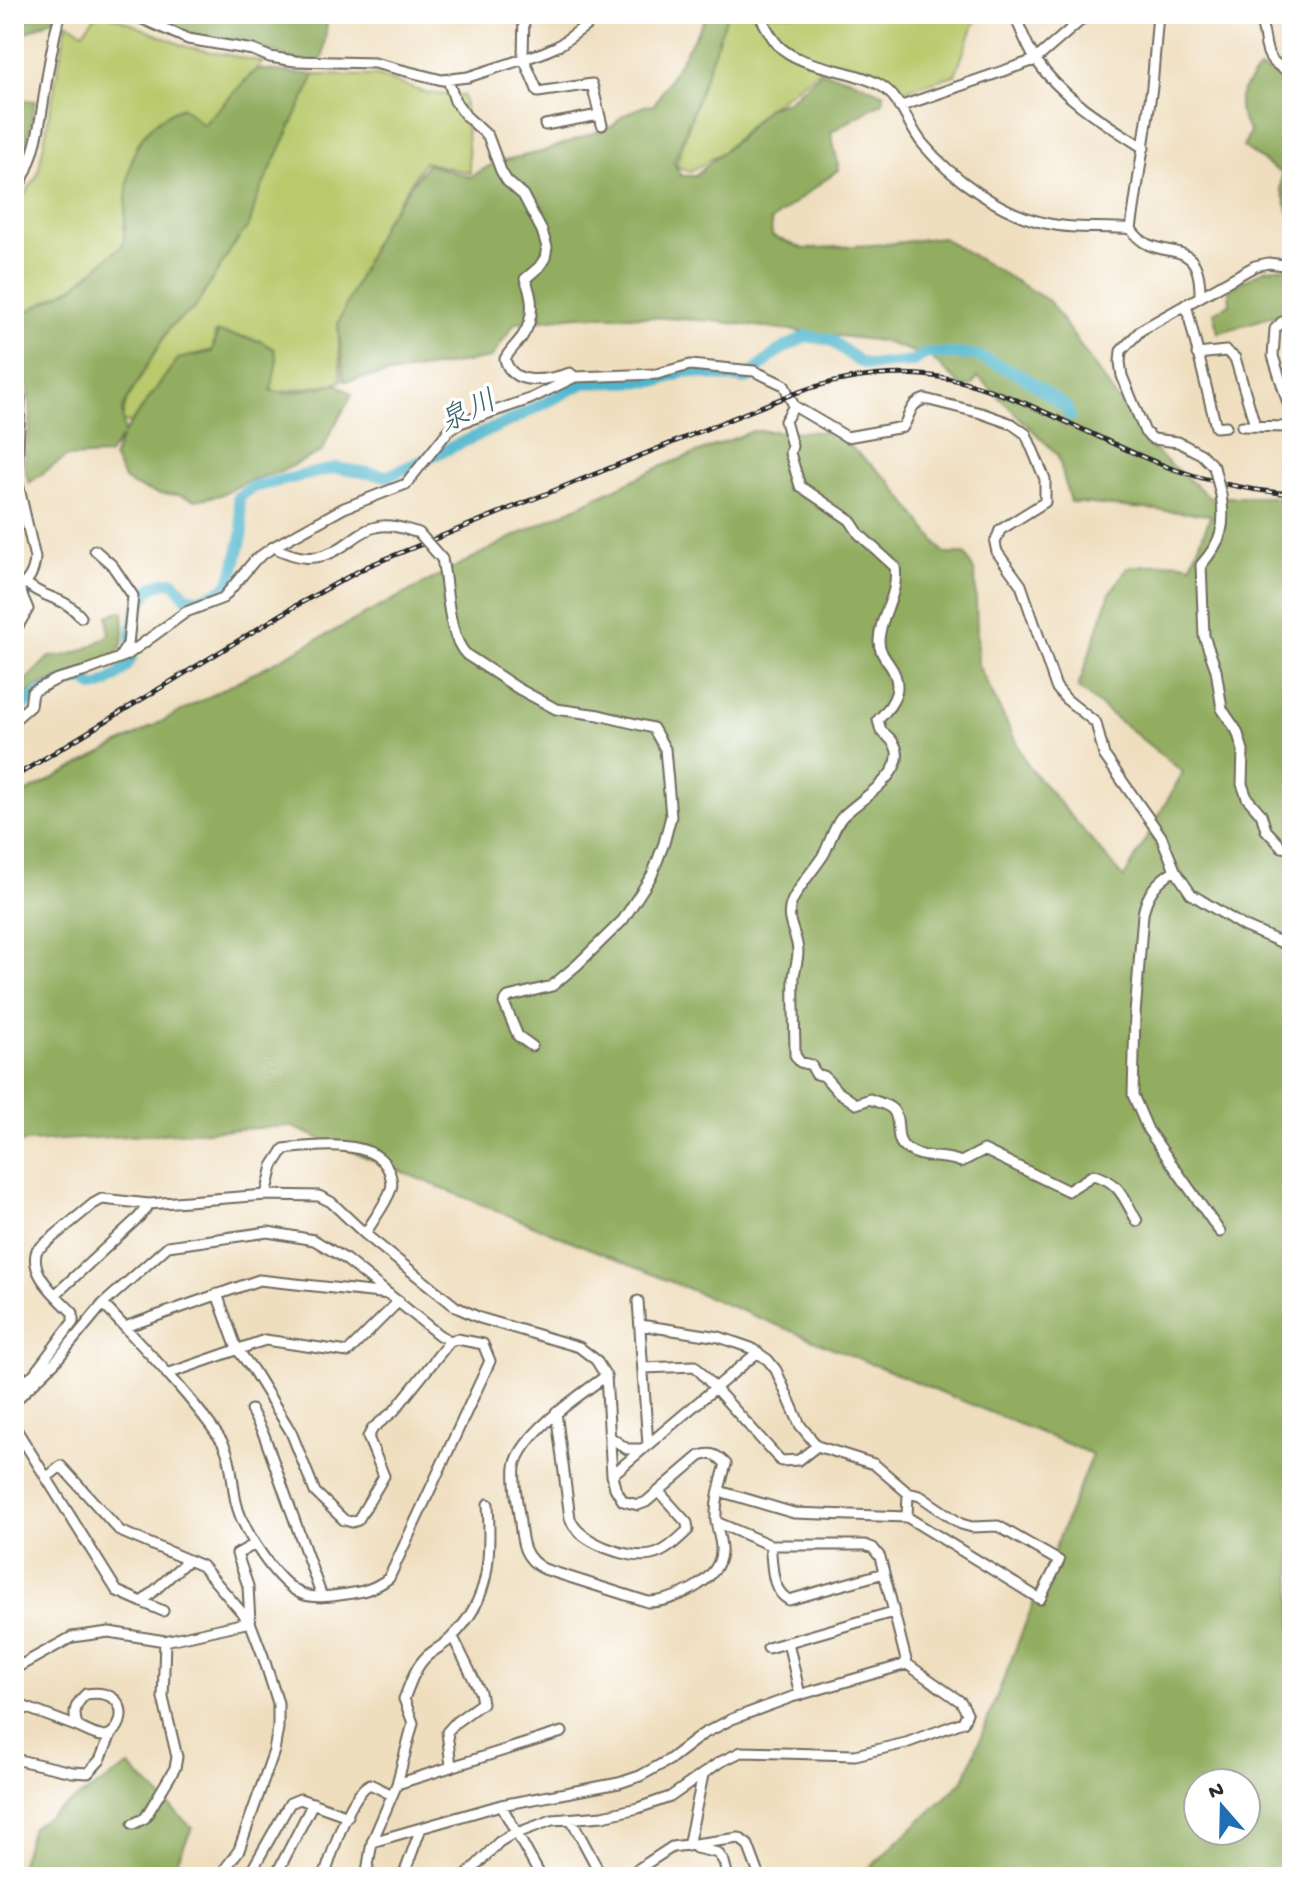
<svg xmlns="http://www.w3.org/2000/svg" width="1306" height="1891" font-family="'Gochi Hand','Klee One',sans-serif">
  <rect width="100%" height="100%" fill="#fff"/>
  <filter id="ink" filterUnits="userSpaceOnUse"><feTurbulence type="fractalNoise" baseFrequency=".0125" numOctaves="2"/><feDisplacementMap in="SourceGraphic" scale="16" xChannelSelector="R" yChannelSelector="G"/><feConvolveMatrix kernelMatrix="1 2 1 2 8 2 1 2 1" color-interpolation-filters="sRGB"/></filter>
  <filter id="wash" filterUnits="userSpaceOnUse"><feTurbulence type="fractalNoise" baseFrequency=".006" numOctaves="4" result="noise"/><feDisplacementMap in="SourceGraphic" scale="32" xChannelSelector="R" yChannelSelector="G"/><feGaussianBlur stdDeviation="1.8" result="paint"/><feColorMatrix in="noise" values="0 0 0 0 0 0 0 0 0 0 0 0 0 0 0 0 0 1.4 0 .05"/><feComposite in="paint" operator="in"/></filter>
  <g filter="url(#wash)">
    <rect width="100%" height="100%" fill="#efdebe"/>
    <path fill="#b9c96c" stroke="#727a4c" stroke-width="2" d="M97,14H107L187,47L263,62L198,130L127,192C126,208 128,228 123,243C114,269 41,309 14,315V211L38,174L67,22L83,32Z
      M725,14H978L955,75L902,91L858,71L825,66L764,111L724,151L690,172L676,166Z
      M315,75L378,76L426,93L464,96L470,173L424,162L382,226L338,327L341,382L270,394L274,362L250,338L215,333L213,350L193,355L174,364L131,423L121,422L130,388L170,327L214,274Z"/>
    <path fill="#92ad60" stroke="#5e6c46" stroke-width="2" fill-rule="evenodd" d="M14,14H60C44,27 27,28 14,44Z
      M138,14H328L323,58L308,64L253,45L177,31Z
      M708,14H725L726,18L674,163L681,176H695L739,138L768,107L788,101L821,72L848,78L884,94L883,102L831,132L839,169L771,221L772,236L804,249L888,244L941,237L1049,301L1152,449L1210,497H1292V1877H860L964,1780L1092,1454L290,1126L14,1143V799L507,540L660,467L753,431L833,432L890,481L945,554H965L975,573L978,665L1028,766L1124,878L1183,772L1078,688L1110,593L1128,567L1177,562L1191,565L1211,515L1070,502L1058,455L978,377L971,386L963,387L931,358L881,341L714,321L633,316H578L515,323L491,358L344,381L338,323L383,223L427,164L470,177L496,162L541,152L613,126L622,116L644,106L654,105ZM1198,1783H1246V1831H1198Z
      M257,69L315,75L257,198L250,223L232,248L195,308L170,327L122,409L124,433L178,359L212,352L218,332L260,341L274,349L277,360L271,391L289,393L337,384L352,394C343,414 329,430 323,451L280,472L251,480L220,495L196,500L179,495L159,494L135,486L124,479L113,457L122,437L108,455L66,457L29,483L24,465L31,415L27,386L14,347V323L24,313L74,287L123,245C130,186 117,134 182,107L203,125Z
      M1259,69L1275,74L1292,84V108L1287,116L1292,122V222L1281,188L1282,173C1268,166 1257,155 1243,147L1250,132C1230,104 1239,93 1259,69Z
      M14,78L19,99L35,101L23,162L14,170Z
      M1287,267L1292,269V303L1283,313L1218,333L1214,312L1230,304L1229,289L1266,269Z
      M119,611L123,612C124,631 127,646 111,659L34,688L14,709V687L24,682L49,657C70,657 91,648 109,635L108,616Z
      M129,1766L192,1828L170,1877H17L32,1827Z"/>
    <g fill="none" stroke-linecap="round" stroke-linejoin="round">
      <path stroke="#4eb5cc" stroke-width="12" d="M14,713C34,694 57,685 83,679L95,687C109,683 128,670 132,655C133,649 132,642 132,636C135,612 143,581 173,582L187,598L199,599L217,593L225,588L232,577L243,532L238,497L253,487L336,468L388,476L514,419L584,383L658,381L687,371L746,379L777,352L806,336L831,340L858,361L870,365L911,362L927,353L975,355L1021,375L1066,407L1070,416"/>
    </g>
  </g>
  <g filter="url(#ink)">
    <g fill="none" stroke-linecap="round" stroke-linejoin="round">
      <defs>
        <path id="minor" d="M131,14L188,39L253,50L270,57L295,61L374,63L442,80L468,77L542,53L558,46L602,14
          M524,14L523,57L538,92L592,84L602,125
          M759,14C765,25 770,36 778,45C801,69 851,68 880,85C901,97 908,126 923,144C951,178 1002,214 1045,223C1073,230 1103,226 1131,229
          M1014,14C1021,29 1027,47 1036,60C1062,98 1106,124 1144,148
          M1158,14L1152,87L1131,229C1156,268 1201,228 1200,296
          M1257,14C1272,39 1255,59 1292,72
          M448,80L455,101L466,116L488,136L501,171L507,181L523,195L542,231L547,247L545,258L539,267L525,279C534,299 534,319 522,337C516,345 509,351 505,359C512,388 549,380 570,373L575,377L657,374L690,365L754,371L784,385L794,406L847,437L903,427C911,414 909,404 925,399L981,413L1012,424L1026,434L1045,479V502L1000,530L995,543L997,552L1021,585L1056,687L1066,699L1096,723L1104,755L1161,836L1175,870L1191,894L1243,926L1292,947
          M899,107L1035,60L1088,14
          M545,125L599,115
          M14,194C43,150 41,99 52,50C54,38 56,25 61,14
          M1186,304L1216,427L1226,426
          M1292,320L1282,322L1275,329L1273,356L1292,416
          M1197,354L1226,351L1235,358L1255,425
          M14,376L20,397L17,479L35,558C34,573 28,584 14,590
          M794,406L785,421L792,446L790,453L800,486L850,520L859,534L895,567C899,597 880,613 879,641C879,650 884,657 889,664C905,686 895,703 878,720L881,731C926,762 866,794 843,816C834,825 830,843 824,854C815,868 804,880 796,894C780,919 798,931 798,952C798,960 795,968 794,976C793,1002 795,1029 795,1055L800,1062L811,1065L816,1074L824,1076L837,1091L856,1104L870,1099C876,1102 887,1104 892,1109C903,1120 892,1140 907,1149C926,1161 944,1154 961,1162L984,1150L1068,1191L1093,1175C1120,1181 1124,1199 1137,1221
          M1242,426L1292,427
          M1214,467L1201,454L1178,442L1153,439L1145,432L1122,376L1120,362L1121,351L1141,330L1255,266L1268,263L1292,266
          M1221,495C1226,526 1222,541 1201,565L1204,636L1216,670L1222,709L1237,731L1243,750L1242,784L1247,798L1261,814L1266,830L1282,847L1292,849
          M273,547C296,558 314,563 338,549C351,542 361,530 376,527C390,523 405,529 419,533
          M95,550L112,565L133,596L128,644L119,658
          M442,559C448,586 447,636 467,655L519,689L556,709L599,715L653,728L665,749L671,816L664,843L652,875L623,920L577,965L552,986L508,997L504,1003L518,1036L532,1046
          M26,583C46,601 61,594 81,617
          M14,627L18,626L28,609L19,588
          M14,720L30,706L32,692L57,679L83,672L127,655L186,612L223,598L255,560L273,547L344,508L406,484L449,430L460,423L530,399L575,377
          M1175,870C1157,881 1147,893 1143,914L1135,1014L1133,1095L1148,1130L1220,1232
          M266,1195L273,1166L284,1149C312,1146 376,1137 389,1171C391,1177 393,1183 391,1189C386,1204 373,1220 365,1234
          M56,1294L139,1217L149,1204
          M217,1294L237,1349L253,1370L291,1432L315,1492L344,1520L352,1522L358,1520L384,1476L368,1437L373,1428L394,1411L450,1341
          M638,1301L648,1445
          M640,1325L719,1337L751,1348L768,1360L776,1370L800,1425L817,1446L874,1464L908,1493L920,1496L961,1524L972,1527L998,1526L1059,1561L1040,1599L907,1517L794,1513L719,1491
          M125,1327L259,1280L389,1294
          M644,1368L695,1366L781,1461L799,1460L817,1446
          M167,1374L265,1340L348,1352L399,1301
          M14,1388L34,1374L73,1322V1313C58,1297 28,1274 37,1250L93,1204L102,1199L149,1204L266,1195L319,1196L331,1202L365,1234L456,1307L480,1318L579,1347L596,1360L606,1376L612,1475L615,1488L623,1501L638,1505L646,1502L700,1456C712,1452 717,1455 726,1464C721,1482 715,1501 716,1520C717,1531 722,1542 721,1552C719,1582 673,1602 648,1602L544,1569C524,1559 522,1544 520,1523C518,1505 513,1485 515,1467C520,1435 581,1394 606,1376
          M14,1402L55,1362L103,1304L168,1246L268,1232L314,1240L344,1258L439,1335L450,1341L457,1339L483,1344L490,1361L389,1578C371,1592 355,1593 332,1596C323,1597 311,1598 302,1594C276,1583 242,1529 236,1502C231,1480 233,1456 219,1437C186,1390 143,1347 103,1304
          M251,1410L264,1435L322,1597
          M556,1412L570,1518C577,1542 629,1560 651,1555C666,1552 677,1540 688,1530L687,1523L659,1492
          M14,1426L117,1591L142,1602
          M610,1437L627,1449H642
          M612,1475L758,1352
          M46,1478L61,1466L120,1531L202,1566L250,1622L263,1656L278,1703V1728L274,1751L239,1850L219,1877
          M907,1517L908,1493
          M770,1545C773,1564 770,1590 789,1600L884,1573
          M163,1611L142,1602L188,1560
          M250,1622L248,1586L237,1554L255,1544
          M788,1642L800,1695
          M768,1648L893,1612
          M14,1669L72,1637L109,1632L165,1641L250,1622
          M14,1703C35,1711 57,1719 78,1727C85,1730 95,1736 102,1736C124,1738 136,1687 86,1694C75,1704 72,1713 78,1727
          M14,1759L72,1772L88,1773L100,1760L111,1734
          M451,1766L447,1732L456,1722L482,1703L480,1692L453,1637
          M397,1784L562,1732
          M501,1805L541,1877
          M571,1819L602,1877
          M133,1824L145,1818L175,1768L177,1757L163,1698L165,1641
          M372,1842L501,1805L619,1783L640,1776L669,1760L703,1734L732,1719L792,1697L907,1664
          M688,1846L703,1775
          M696,1848L718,1853L724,1862L728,1877
          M248,1877L290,1803L300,1799L348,1816
          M275,1877L313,1803
          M324,1877C332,1855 349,1794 370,1784L392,1795
          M366,1877L372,1842L397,1784L413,1723L404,1699C410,1684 415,1667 427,1656C435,1649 445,1645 452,1637C491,1599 491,1555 488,1504
          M403,1877L421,1828
          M465,1877L499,1842L509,1836L552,1820L603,1816L638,1808L670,1797L720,1762L741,1752L855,1755L906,1743L963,1722L967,1713L961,1702L907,1664L880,1557L873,1548L865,1545H770L716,1522
          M626,1877L672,1847L739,1838L748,1845L760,1877"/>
      </defs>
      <use href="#minor" stroke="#706a5e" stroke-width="13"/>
      <use href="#minor" stroke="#fff" stroke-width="9"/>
      <defs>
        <path id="rail" d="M14,777L297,605L368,566L790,395C843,375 908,367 964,382C1037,402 1102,443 1173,469C1211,482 1251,491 1292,494"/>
      </defs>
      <use href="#rail" stroke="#2b2b2b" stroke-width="5"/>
      <use href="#rail" stroke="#fff" stroke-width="2" stroke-dasharray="6" stroke-linecap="butt"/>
      <defs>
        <path id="minor-bridge" d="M1214,467L1221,495
          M419,533L442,559"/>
      </defs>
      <use href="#minor-bridge" stroke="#706a5e" stroke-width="13" stroke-linecap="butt"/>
      <use href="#minor-bridge" stroke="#fff" stroke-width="9"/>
    </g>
  </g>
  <g text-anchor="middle" stroke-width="7" stroke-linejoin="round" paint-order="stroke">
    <g font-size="30" font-style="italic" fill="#39626b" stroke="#fff">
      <text transform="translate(467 410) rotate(-25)" y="10">泉川</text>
    </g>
  </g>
  <rect width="1306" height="1891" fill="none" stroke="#fff" stroke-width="48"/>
  <g transform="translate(1222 1807) rotate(340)"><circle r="38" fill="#ffffff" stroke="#aaaaaa" stroke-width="2"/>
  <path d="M0-6L14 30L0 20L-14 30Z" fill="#1f6fb2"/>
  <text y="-12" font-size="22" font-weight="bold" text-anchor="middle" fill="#2b2b2b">N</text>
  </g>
</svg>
